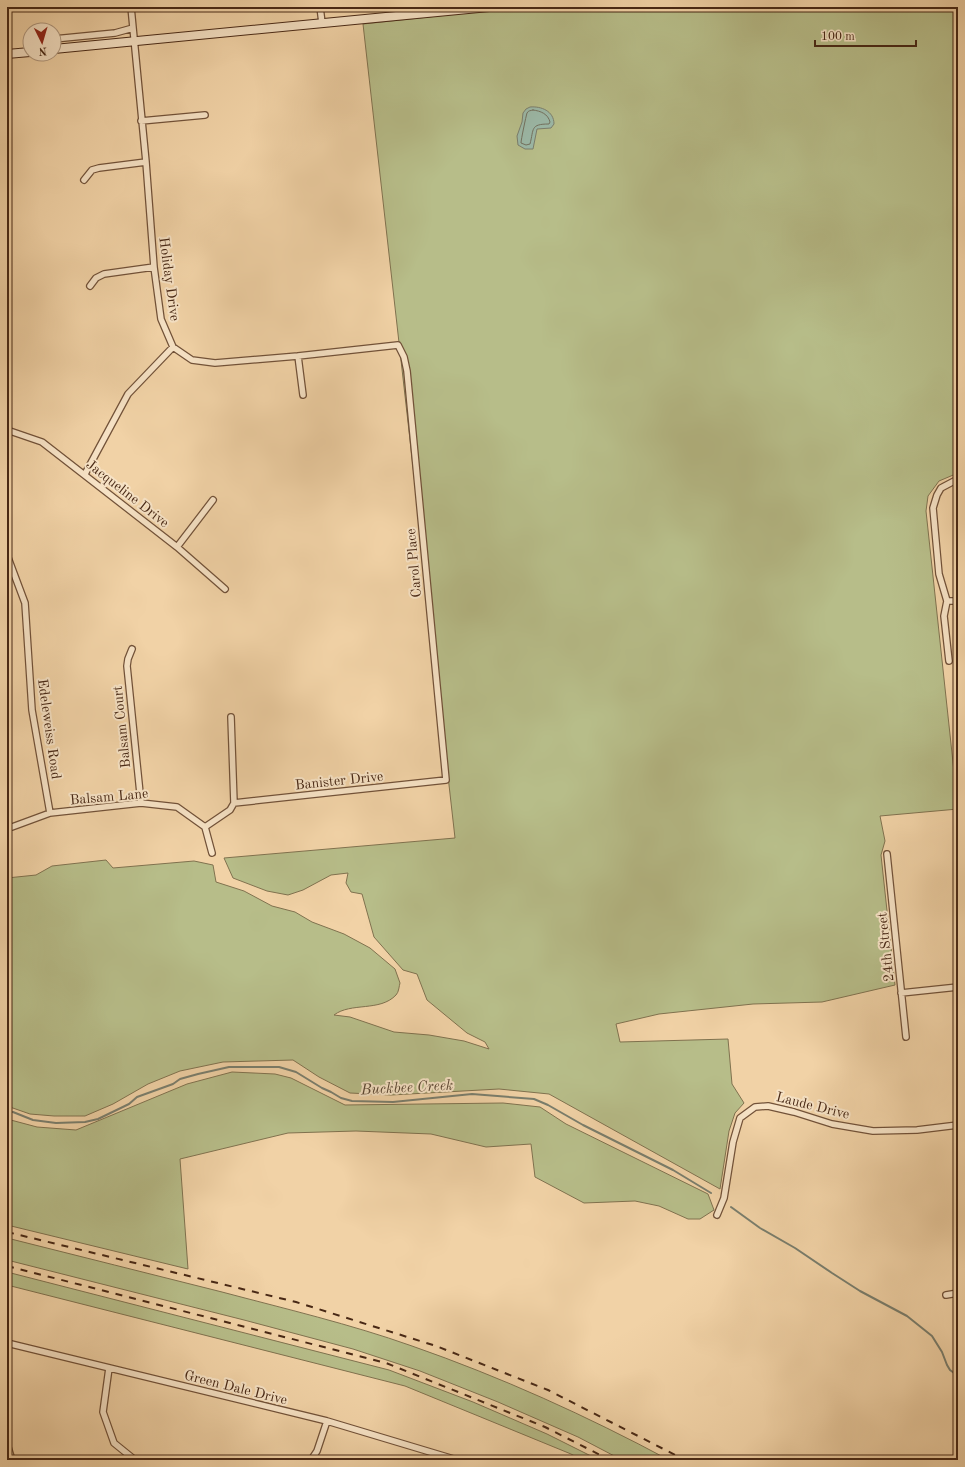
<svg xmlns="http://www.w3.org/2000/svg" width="965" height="1467" font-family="'Old Standard TT',serif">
  <rect width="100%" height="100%" fill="#f1d2a6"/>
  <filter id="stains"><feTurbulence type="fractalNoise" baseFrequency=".005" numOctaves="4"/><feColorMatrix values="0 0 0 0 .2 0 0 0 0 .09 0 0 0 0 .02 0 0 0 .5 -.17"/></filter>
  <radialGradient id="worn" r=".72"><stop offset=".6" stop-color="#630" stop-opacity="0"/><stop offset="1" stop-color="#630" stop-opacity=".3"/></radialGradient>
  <path fill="#b7bd89" stroke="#80724f" d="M522,7H958V473L939,481L928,496L926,511L958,809L880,816L885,841L881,855L895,985L822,1002L753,1004L659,1014L616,1024L620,1042L728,1039L732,1084L744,1103L735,1113L729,1131L720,1189L549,1094L499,1089L391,1095L350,1093L319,1077L293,1060L223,1062L180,1071L148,1084L113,1104L85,1116H54L30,1114L7,1106V878L36,875L52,866L106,860L113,868L194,861L213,865L216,882L244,891L272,906L295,912L312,922L344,934L370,948L395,969L400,983C399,986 399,992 396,995C380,1012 351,1002 334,1015L350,1017L394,1032L429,1035L464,1041L489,1049L485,1042L467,1033L427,1000L417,974L403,970L374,937L362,894L351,892L346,883L348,873L331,875L303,890L288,895L267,891L233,878L224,858L455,838L363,24Z
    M232,1072L275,1074L291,1078L345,1105L503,1103L540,1107L566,1124L708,1194L714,1210L700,1219H688L659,1206L635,1201L584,1203L535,1177L531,1144L486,1147L431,1134L356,1131L288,1133L180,1159L188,1269L7,1225V1119L37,1127L76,1130L187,1084Z
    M7,1238C79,1256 150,1274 222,1292C286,1309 350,1324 412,1346C501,1377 587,1416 669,1460H622L578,1437L498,1402L420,1371L353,1349L244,1320L7,1260Z
    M7,1272L389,1370L473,1402L547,1434L599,1460H582L571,1454L405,1386L7,1285Z"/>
  <path fill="#9bb8a7" stroke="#7a7e6d" d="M530,107C541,106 554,111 554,124L551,128L537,129L533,149H525L518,145L517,136L522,122L523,113L526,109Z"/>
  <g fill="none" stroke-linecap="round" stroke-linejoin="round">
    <path stroke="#72705e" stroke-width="1" d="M533,110C541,111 548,114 550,122L549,124C530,124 534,129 530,144L526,145L521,143C521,140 526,116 527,113C529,110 530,111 533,110Z"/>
    <path stroke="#7a7e6d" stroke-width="2" d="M7,1112H13L33,1120L56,1123L85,1122L98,1119L129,1104L137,1097L173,1084L180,1079L198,1074L229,1067H279L296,1072L322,1088L331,1092L341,1098L352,1101L393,1102L472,1094L534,1099L548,1105L583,1125L673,1170L711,1193
      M731,1207L760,1228L795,1248L832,1273L860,1291L907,1316L932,1336L942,1352L947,1365L950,1370L958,1376"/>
    <defs>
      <path id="street" d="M131,7L146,162L154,267L161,319L173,347L192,360L215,363L298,356L398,345L404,357L407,371L446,780L234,803
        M320,7L322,23
        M54,39L115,33L133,28
        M141,121L205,115
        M84,180L92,170L99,168L146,162
        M90,286L96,278L104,274L154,267
        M298,356L303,395
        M7,430L42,442L177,547L225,589
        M85,474L128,394L173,347
        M177,547L213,500
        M7,555L25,603L32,710L50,813
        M947,601H958
        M132,649L128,659L127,666L141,803
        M949,661L944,616L947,601L939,574L933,508L937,495L941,488L958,479
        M7,827H12L50,813L141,803L177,807L205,827L212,853
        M205,827L230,810L234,803L231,717
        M887,854L906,1037
        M901,993L958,987
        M717,1215L724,1198L733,1142L740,1118L755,1107L768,1106L794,1112L832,1124L873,1131L917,1130L958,1125
        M946,1295L958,1293
        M7,1343L327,1421L457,1460
        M109,1368L103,1412L114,1443L135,1460
        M7,1444L12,1460
        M311,1460L317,1451L327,1421"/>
      <path id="secondary" d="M54,49L489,7
        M7,54L30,52"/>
    </defs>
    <use href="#street" stroke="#725239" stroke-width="8"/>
    <use href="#secondary" stroke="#482815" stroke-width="10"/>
    <use href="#street" stroke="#f6e2c5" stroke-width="5.5"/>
    <use href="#secondary" stroke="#f6e2c5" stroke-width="8"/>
    <path stroke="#482815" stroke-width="2" stroke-dasharray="7 7" stroke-linecap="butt" d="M7,1232L296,1302L436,1346L548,1390L685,1460
      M7,1266L386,1363L545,1427L610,1460"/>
  </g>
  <g text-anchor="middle" stroke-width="4" stroke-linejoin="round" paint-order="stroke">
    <g font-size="14" fill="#482815" stroke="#f6e2c5">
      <text transform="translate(170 279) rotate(82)" y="5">Holiday Drive</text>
      <text transform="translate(128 493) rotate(38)" y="5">Jacqueline Drive</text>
      <text transform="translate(413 563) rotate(-95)" y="5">Carol Place</text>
      <text transform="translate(121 727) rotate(-96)" y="5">Balsam Court</text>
      <text transform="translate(50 729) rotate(82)" y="5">Edeleweiss Road</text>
      <text transform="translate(339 780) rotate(-6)" y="5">Banister Drive</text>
      <text transform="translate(109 796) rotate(-5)" y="5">Balsam Lane</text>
      <text transform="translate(885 947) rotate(-96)" y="5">24th Street</text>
      <text transform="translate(813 1105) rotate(14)" y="5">Laude Drive</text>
      <text transform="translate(236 1387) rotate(14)" y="5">Green Dale Drive</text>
    </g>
    <g font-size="15" font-style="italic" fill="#594532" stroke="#f6e2c5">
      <text transform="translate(407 1087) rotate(-3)" y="5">Buckbee Creek</text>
    </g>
  </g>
  <rect width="965" height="1467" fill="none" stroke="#f1d2a6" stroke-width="24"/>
  <rect x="8" y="8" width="949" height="1451" fill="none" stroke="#482815" stroke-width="2"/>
  <rect x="12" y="12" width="941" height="1443" fill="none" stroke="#482815"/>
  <g transform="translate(42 42) rotate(175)"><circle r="19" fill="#f6e2c5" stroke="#b0987f"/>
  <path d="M0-3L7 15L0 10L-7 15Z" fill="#8f2418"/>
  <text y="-6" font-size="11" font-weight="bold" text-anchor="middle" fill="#482815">N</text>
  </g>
  <path d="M815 40v6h101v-6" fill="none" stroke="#482815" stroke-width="2"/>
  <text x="821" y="40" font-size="12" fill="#482815" stroke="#f6e2c5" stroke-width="3" paint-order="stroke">100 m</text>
  <rect width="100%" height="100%" filter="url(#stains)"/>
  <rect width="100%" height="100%" fill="url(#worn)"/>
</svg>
